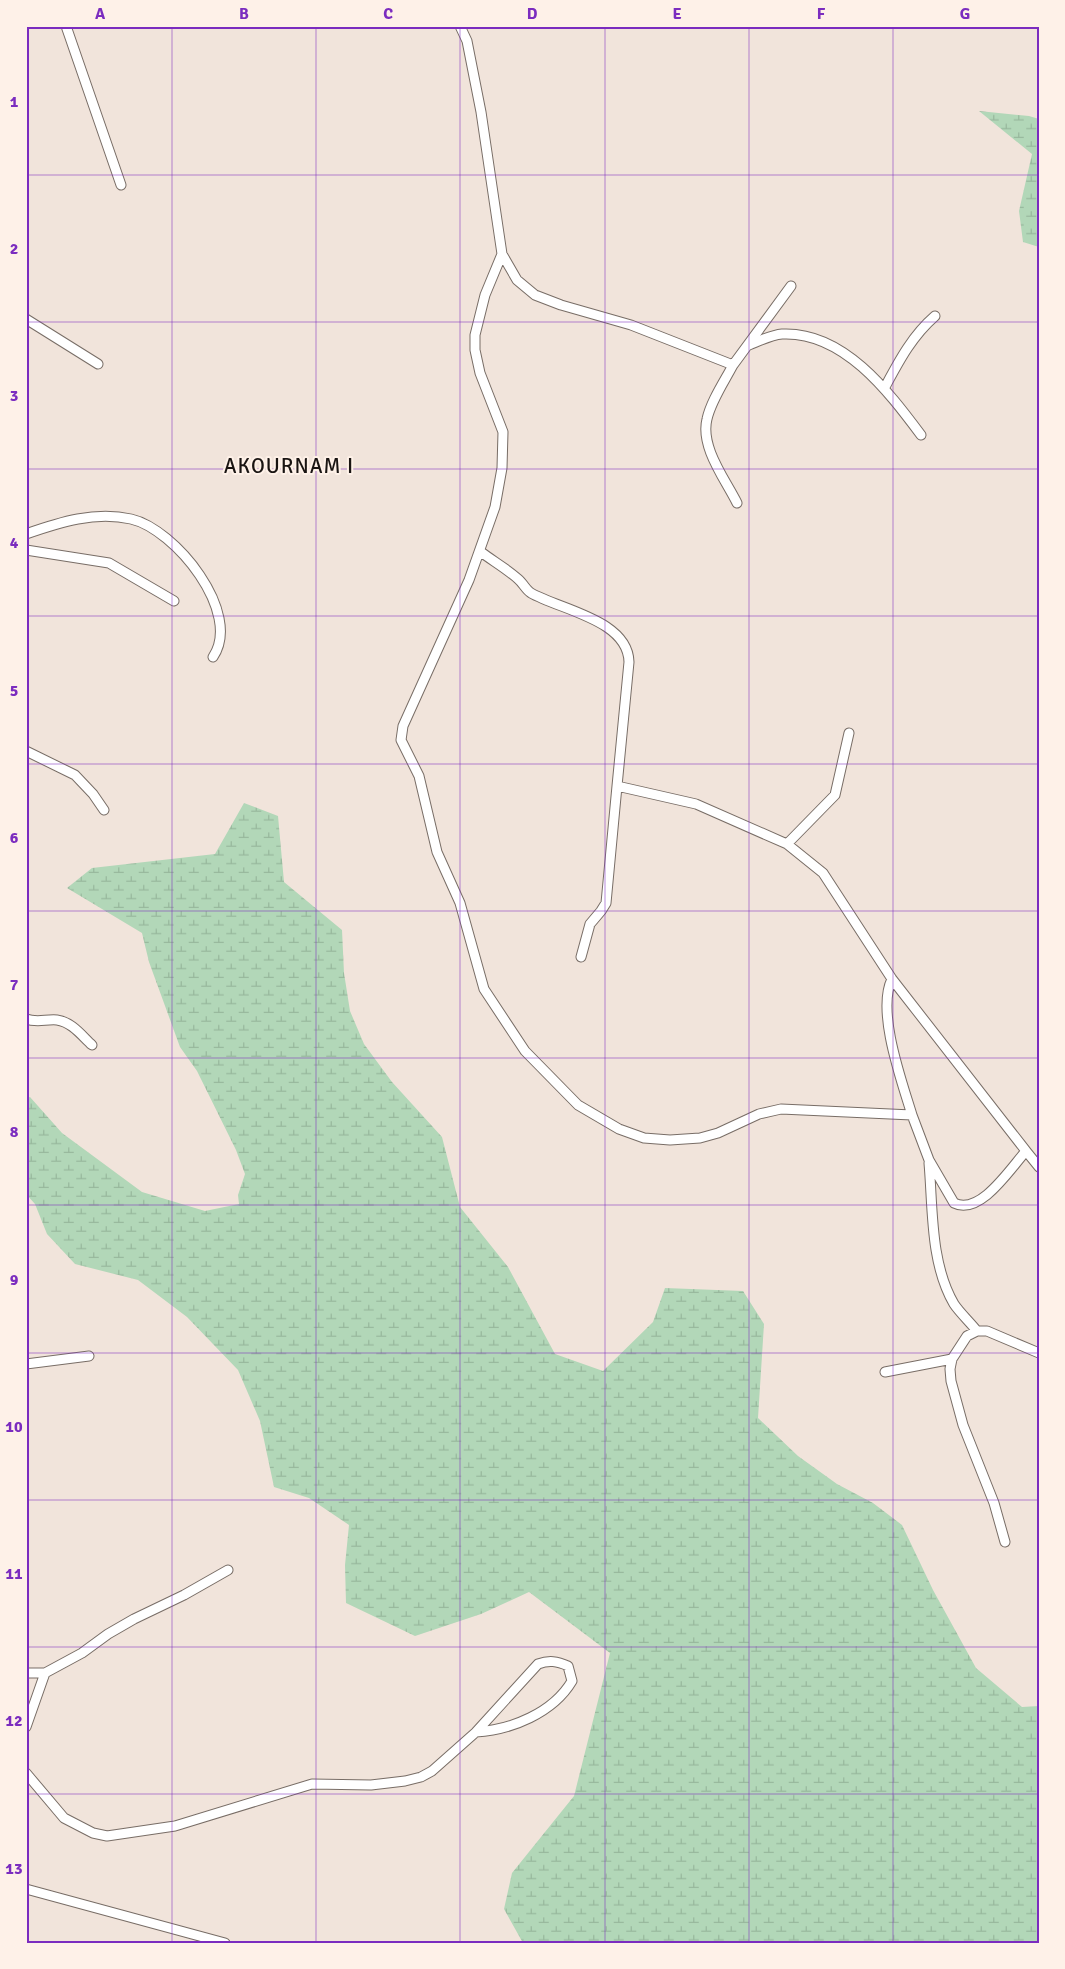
<svg xmlns="http://www.w3.org/2000/svg" width="1065" height="1969" font-family="Signika,sans-serif">
  <defs>
    <pattern id="wetland-marsh" width="20" height="14" patternUnits="userSpaceOnUse" patternTransform="scale(1.25)"><rect width="20" height="14" fill="#b2d7b8"/><path d="M1 5h8M5 5V1M11 12h8M15 12V8" fill="none" stroke="#98b89d"/></pattern>
  </defs>
  <rect width="100%" height="100%" fill="#f1e4db"/>
  <path fill="url(#wetland-marsh)" d="M979,111L1029,116L1039,119V247L1023,242L1019,211L1032,154Z
    M244,803L278,816L284,882L342,930L344,973L350,1011L364,1044L392,1082L442,1137L460,1207L508,1267L555,1354L603,1371L653,1322L665,1288L743,1291L764,1324L758,1418L798,1456L837,1484L873,1503L902,1525L933,1590L976,1668L1022,1707L1039,1706V1943H523L504,1909L512,1873L574,1796L610,1653L529,1592L481,1614L415,1636L346,1603L345,1565L349,1525L309,1498L274,1487L260,1421L238,1370L187,1317L138,1280L75,1264L47,1234L35,1204L26,1194V1098L30,1097L62,1133L142,1192L205,1211L239,1204L238,1195L245,1174L236,1150L197,1071L180,1047L149,962L142,933L67,888L92,868L215,854Z"/>
  <g fill="none" stroke-linecap="round" stroke-linejoin="round">
    <defs>
      <path id="minor" d="M66,26L121,185
        M460,26L467,41L481,112L502,254L517,280L535,295L561,305L631,325L733,365C724,382 711,401 707,419C700,447 725,479 737,503
        M502,254L485,295L475,335V350L480,373L503,432L502,468L495,507L469,580L403,726L401,740L419,776L437,852L460,903L484,989L525,1051L578,1105L619,1129L644,1138L670,1140L700,1138L718,1133L759,1114L781,1109L912,1115L929,1160L954,1203C980,1216 1010,1169 1026,1151L1039,1167
        M26,319L98,364
        M749,345C759,341 771,335 782,334C843,331 888,391 921,435
        M733,365L791,286
        M885,387C899,361 912,336 935,316
        M26,534C60,522 95,511 131,519C175,529 243,613 213,657
        M26,550L109,563L174,601
        M481,552C493,561 507,569 518,579C523,583 526,590 531,593C561,610 628,620 629,662L617,786L696,804L787,844L823,873L892,979L1026,1151
        M26,751L75,775L93,794L104,810
        M787,844L835,795L849,733
        M581,957L590,924L601,911L606,903L617,786
        M892,979C876,1011 902,1082 912,1115
        M26,1019C37,1023 46,1019 57,1020C72,1022 82,1036 92,1045
        M929,1163C933,1208 930,1263 954,1304C960,1313 970,1322 977,1331
        M26,1364L89,1356
        M885,1372L952,1359
        M1005,1542L994,1503L963,1425L951,1381L950,1369L952,1359L967,1336L977,1331H987L1039,1353
        M26,1673H45L82,1653L108,1634L134,1619L184,1595L228,1570
        M26,1727L45,1673
        M26,1773L64,1818L93,1833L107,1836L175,1826L312,1784L371,1785L405,1781L421,1777L432,1771L476,1732L538,1664C549,1660 557,1661 568,1666L572,1681C553,1713 511,1730 476,1732
        M26,1889L225,1943"/>
    </defs>
    <use href="#minor" stroke="#786d66" stroke-width="11"/>
    <use href="#minor" stroke="#fff" stroke-width="9"/>
  </g>
  <path fill="none" stroke="#7b2cbf" stroke-width="1" stroke-opacity="0.55" d="M172,26V1943M316,26V1943M460,26V1943M605,26V1943M749,26V1943M893,26V1943M26,175H1039M26,322H1039M26,469H1039M26,616H1039M26,764H1039M26,911H1039M26,1058H1039M26,1205H1039M26,1353H1039M26,1500H1039M26,1647H1039M26,1794H1039"/>
  <g text-anchor="middle" stroke-width="4" stroke-linejoin="round" paint-order="stroke">
    <g font-size="21" letter-spacing="1" fill="#191412" stroke="#fef1e8">
      <text x="289" y="473">AKOURNAM I</text>
    </g>
  </g>
  <rect width="1065" height="1969" fill="none" stroke="#fef1e8" stroke-width="55"/>
  <rect x="28" y="28" width="1010" height="1914" fill="none" stroke="#7b2cbf" stroke-width="2"/>
  <g font-size="16" text-anchor="middle" font-weight="bold" fill="#7b2cbf">
    <text x="100" y="19">A</text>
    <text x="244" y="19">B</text>
    <text x="388" y="19">C</text>
    <text x="532" y="19">D</text>
    <text x="677" y="19">E</text>
    <text x="821" y="19">F</text>
    <text x="965" y="19">G</text>
    <text x="14" y="107">1</text>
    <text x="14" y="254">2</text>
    <text x="14" y="401">3</text>
    <text x="14" y="548">4</text>
    <text x="14" y="696">5</text>
    <text x="14" y="843">6</text>
    <text x="14" y="990">7</text>
    <text x="14" y="1137">8</text>
    <text x="14" y="1285">9</text>
    <text x="14" y="1432">10</text>
    <text x="14" y="1579">11</text>
    <text x="14" y="1726">12</text>
    <text x="14" y="1874">13</text>
  </g>
</svg>
